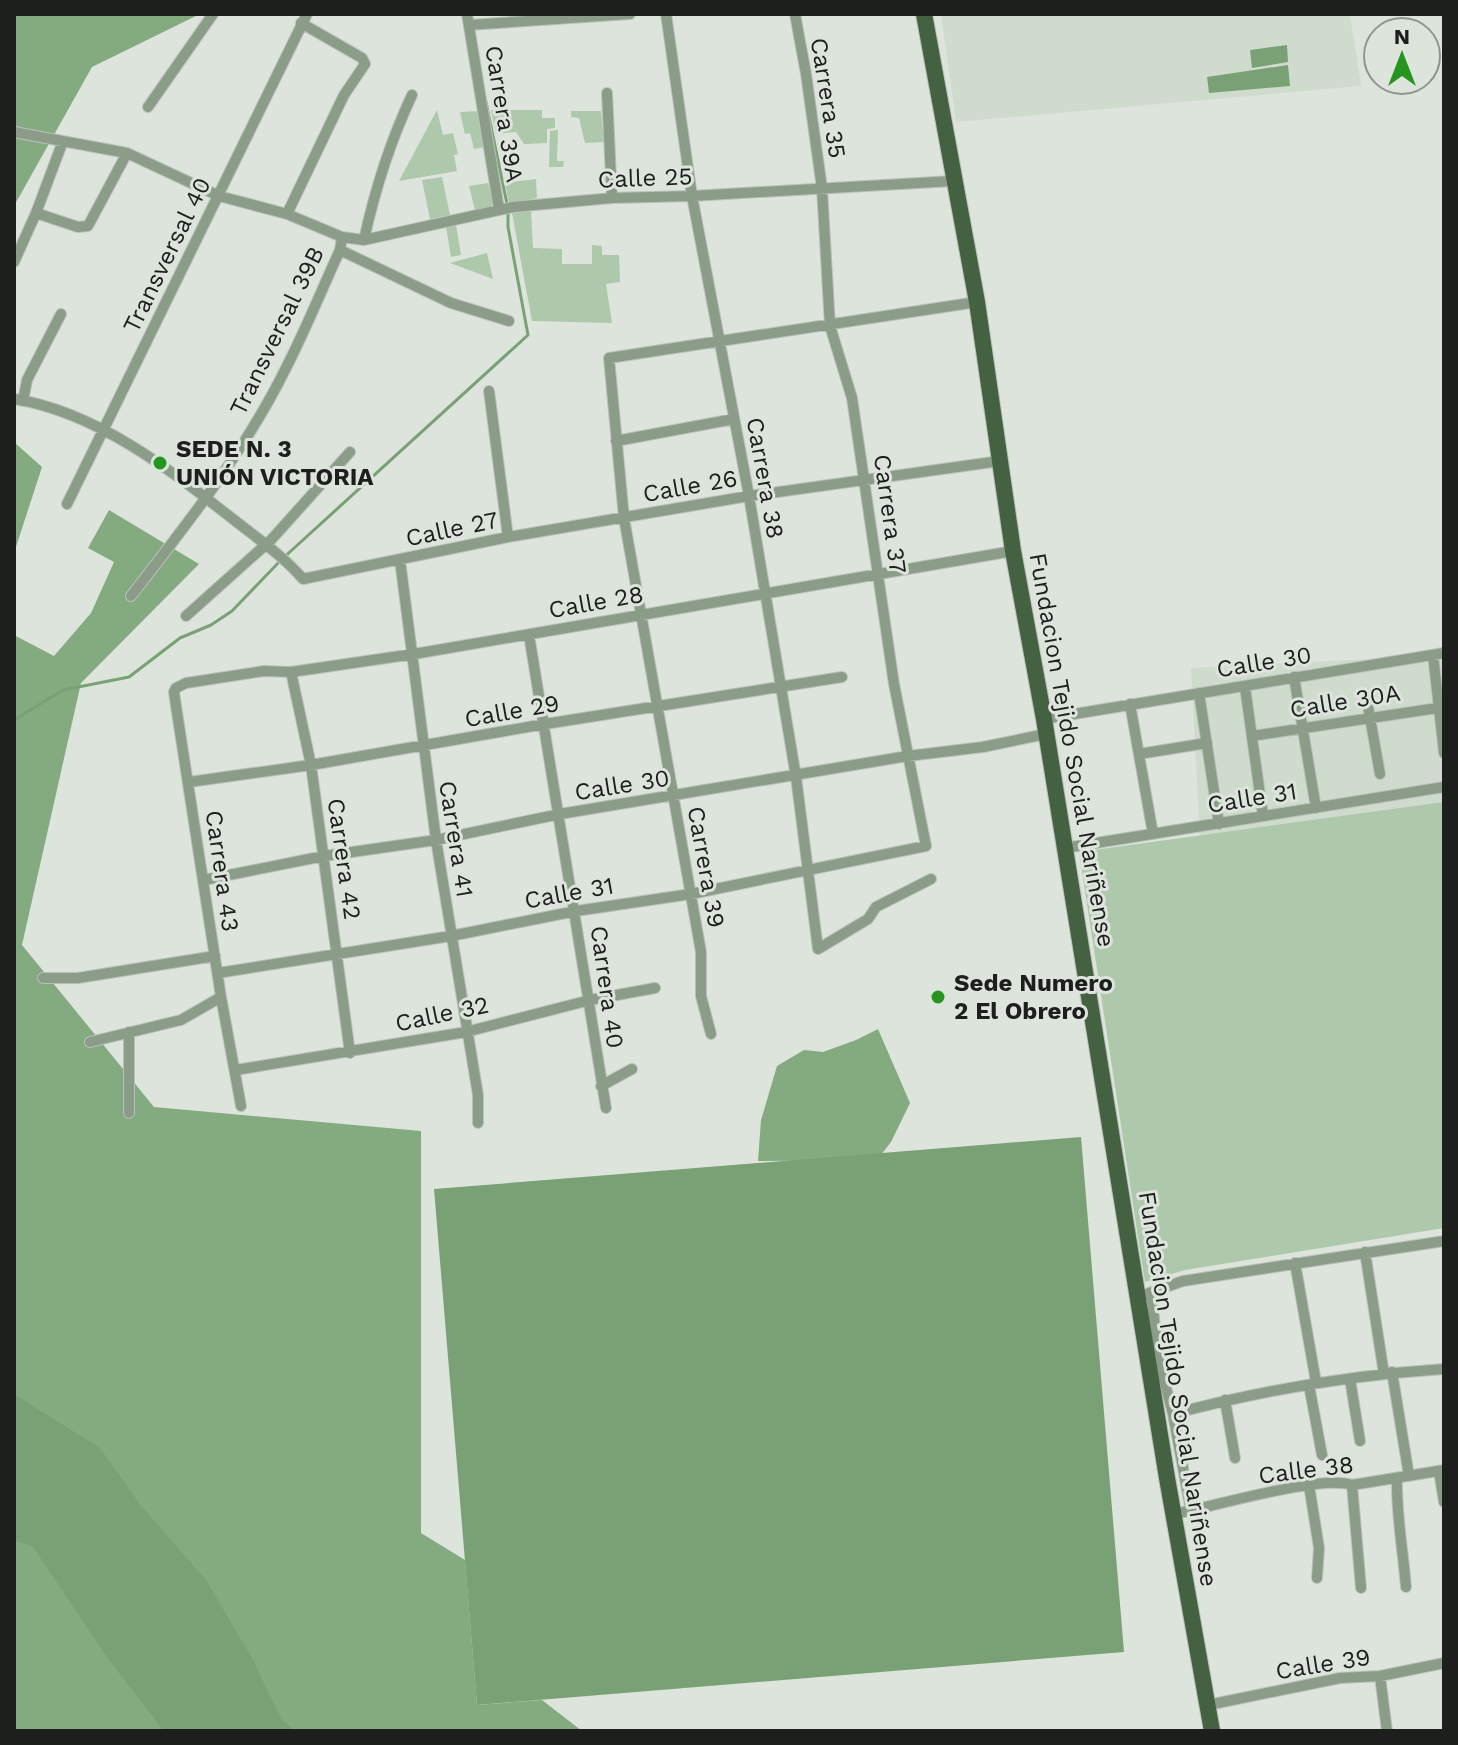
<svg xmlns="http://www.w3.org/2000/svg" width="1458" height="1745" font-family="'Work Sans',sans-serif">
  <rect width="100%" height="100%" fill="#dde4dc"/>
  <path fill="#cfdccd" d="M941,14H1350L1361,86L956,122Z
    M1444,655V942L1206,954L1191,668Z"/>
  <path fill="#aec8ab" d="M437,110L443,135L453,133L458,154L454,155L457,171L399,181Z
    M491,110H542V118H555V128L547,129V143L524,144L516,132L496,134Z
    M480,111L485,147L474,149L470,133L465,134L460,112Z
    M571,111H601L604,142L585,143L579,118L571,117Z
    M558,130L557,161H564L563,167H549L550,131Z
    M442,177L450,215L430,219L422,180Z
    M536,179L537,198L509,204L505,183Z
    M488,183L494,206L475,210L469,186Z
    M531,211L533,248L562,249V264H592V245L602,246V255H619L620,282L606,284L612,323L532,321L512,213Z
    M456,225L461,255L451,257L446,227Z
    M487,253L493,279L450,263Z
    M1444,802V1228L1185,1270L1145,1282L1079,852Z"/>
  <path fill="#84ab80" d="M14,14H200L92,67L14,206Z
    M14,442L42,467L14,553Z
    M109,510L199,564L81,683L22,945L154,1107L421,1131V1533L465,1560L477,1705L542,1700L582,1731H14V635L54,656L91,613L114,562L88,548Z
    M878,1029L910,1103L891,1142L877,1160L758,1161L761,1120L777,1066L804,1050L823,1052L856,1040Z"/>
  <path fill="#7aa176" d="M1287,45L1288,62L1252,68L1250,50Z
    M1288,65L1290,86L1209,93L1207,77Z
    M1081,1137L1124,1652L477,1705L434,1189Z
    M14,1394L100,1448L142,1507L206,1580L252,1658L281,1719L295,1731H164L109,1660L33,1547L14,1540Z"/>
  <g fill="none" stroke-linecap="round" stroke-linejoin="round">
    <path stroke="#7aa176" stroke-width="3" d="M486,102L507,204
      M14,720L63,690L129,677L180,638L211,625L232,611L281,560L528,335L508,227V211"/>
    <defs>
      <path id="street" d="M467,14L499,209
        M666,14L692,196L749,496L796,777L818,949L868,919L876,907L931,879
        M469,25L630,14
        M607,93L612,198
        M148,107L213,14
        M14,132L127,153L219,196L287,214L342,237L364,240L513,207L612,198L692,196L953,181
        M36,213L78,227L88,226L127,153
        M287,214L344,95L365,64L362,58L301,23
        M364,240C375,189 390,142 412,95
        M340,250L451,303L509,321
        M14,262L36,213L63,141
        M489,391L508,537
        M14,399C98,412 173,472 238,523C261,541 284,557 303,579L508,537L749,496L1000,461
        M23,401L27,380L61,314
        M616,441L734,419
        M67,504L307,14
        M400,560L436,840L478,1095V1123
        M131,596C187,524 245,451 286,368C306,329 322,289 340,250L342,237
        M186,616L271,540L350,452
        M529,635L606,1108
        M1433,655L1444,753
        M291,672L311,765L350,1053
        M1294,677L1316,808
        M1245,687L1263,816
        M1199,693L1219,824
        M1366,695L1380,774
        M1130,704L1153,834
        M1044,719L1444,653
        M1252,736L1444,707
        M1139,754L1207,743
        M189,782L311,765L545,724L842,677
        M1065,848L1444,787
        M204,880L324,856L436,840L560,814L908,756L983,747L1046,734
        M218,973L451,936L576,911L691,894L926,846L894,684L852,398L830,326L822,188L806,74L795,14
        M43,978H78L215,956
        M711,1034L701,996V952L624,518L609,358L977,302
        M90,1042L181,1020L221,997
        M236,1070L466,1032L590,1000L655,988
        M601,1086L632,1069
        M241,1106L221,997L176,706L174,692L176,688L186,683L264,671L291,672L414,654L1013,551
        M129,1113V1032
        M1365,1252L1384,1374
        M1295,1263L1316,1382
        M1151,1293L1159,1361L1173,1414L1191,1511
        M1138,1297L1183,1281L1444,1241
        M1392,1372L1409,1476
        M1350,1379L1360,1441
        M1309,1385L1322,1455
        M1225,1400L1235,1458
        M1173,1414C1262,1390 1353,1375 1444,1369
        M1439,1471L1444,1502
        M1397,1478C1396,1514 1403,1550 1406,1587
        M1309,1485L1319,1548L1317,1578
        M1352,1485L1361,1588
        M1173,1514C1213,1507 1321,1474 1352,1485L1444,1470
        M1380,1676L1387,1731
        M1208,1705L1340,1678L1380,1676L1444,1663"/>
      <path id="primary" d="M924,14L977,302L1013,551L1044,719L1167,1478L1212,1731"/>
    </defs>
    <use href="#street" stroke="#bac1ba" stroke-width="12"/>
    <use href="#primary" stroke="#bac1ba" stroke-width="18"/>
    <use href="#street" stroke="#8b9c89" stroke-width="10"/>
    <use href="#primary" stroke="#446241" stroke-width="16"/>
  </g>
  <g fill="#259520" stroke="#dde4dc" stroke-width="3">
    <circle cx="160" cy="463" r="8"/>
    <circle cx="938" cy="997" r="8"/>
  </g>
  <g text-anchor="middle" stroke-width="6" stroke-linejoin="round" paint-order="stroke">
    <g font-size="24" fill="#1d1f1d" stroke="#dde4dc">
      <text transform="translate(828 98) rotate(81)" y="8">Carrera 35</text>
      <text transform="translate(504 114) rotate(81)" y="8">Carrera 39A</text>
      <text transform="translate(645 178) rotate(-2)" y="8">Calle 25</text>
      <text transform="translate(167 255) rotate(-64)" y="8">Transversal 40</text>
      <text transform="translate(277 331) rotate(-64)" y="8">Transversal 39B</text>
      <text transform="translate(765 478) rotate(80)" y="8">Carrera 38</text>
      <text transform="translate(690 486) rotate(-10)" y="8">Calle 26</text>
      <text transform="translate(890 514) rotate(82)" y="8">Carrera 37</text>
      <text transform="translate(452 529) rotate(-12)" y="8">Calle 27</text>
      <text transform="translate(596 602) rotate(-10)" y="8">Calle 28</text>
      <text transform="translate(1264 662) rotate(-9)" y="8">Calle 30</text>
      <text transform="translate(1345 701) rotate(-9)" y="8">Calle 30A</text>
      <text transform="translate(512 711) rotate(-10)" y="8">Calle 29</text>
      <text transform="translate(1072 750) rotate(80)" y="8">Fundacion Tejido Social Nariñense</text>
      <text transform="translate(622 785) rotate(-9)" y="8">Calle 30</text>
      <text transform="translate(1252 798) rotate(-9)" y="8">Calle 31</text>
      <text transform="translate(456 839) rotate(81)" y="8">Carrera 41</text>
      <text transform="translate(344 859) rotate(82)" y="8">Carrera 42</text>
      <text transform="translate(706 867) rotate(80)" y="8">Carrera 39</text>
      <text transform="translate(222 871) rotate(82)" y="8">Carrera 43</text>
      <text transform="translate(569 893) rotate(-10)" y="8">Calle 31</text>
      <text transform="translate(607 987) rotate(82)" y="8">Carrera 40</text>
      <text transform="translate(442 1014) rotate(-12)" y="8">Calle 32</text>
      <text transform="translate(1178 1389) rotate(81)" y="8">Fundacion Tejido Social Nariñense</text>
      <text transform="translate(1306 1470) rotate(-7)" y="8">Calle 38</text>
      <text transform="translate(1323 1664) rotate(-9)" y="8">Calle 39</text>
    </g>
    <g font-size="24" font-weight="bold" fill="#1d1f1d" stroke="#dde4dc" text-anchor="start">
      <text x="176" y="457">SEDE N. 3<tspan x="176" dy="28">UNIÓN VICTORIA</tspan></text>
      <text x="954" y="991">Sede Numero<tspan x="954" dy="28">2 El Obrero</tspan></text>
    </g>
  </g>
  <rect width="1458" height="1745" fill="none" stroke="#1d1f1d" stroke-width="32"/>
  <g transform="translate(1402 56)"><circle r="38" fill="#dde4dc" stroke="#909590" stroke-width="2"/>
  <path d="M0-6L14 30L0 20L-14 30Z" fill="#259520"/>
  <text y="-12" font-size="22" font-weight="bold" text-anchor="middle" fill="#1d1f1d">N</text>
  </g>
</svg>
